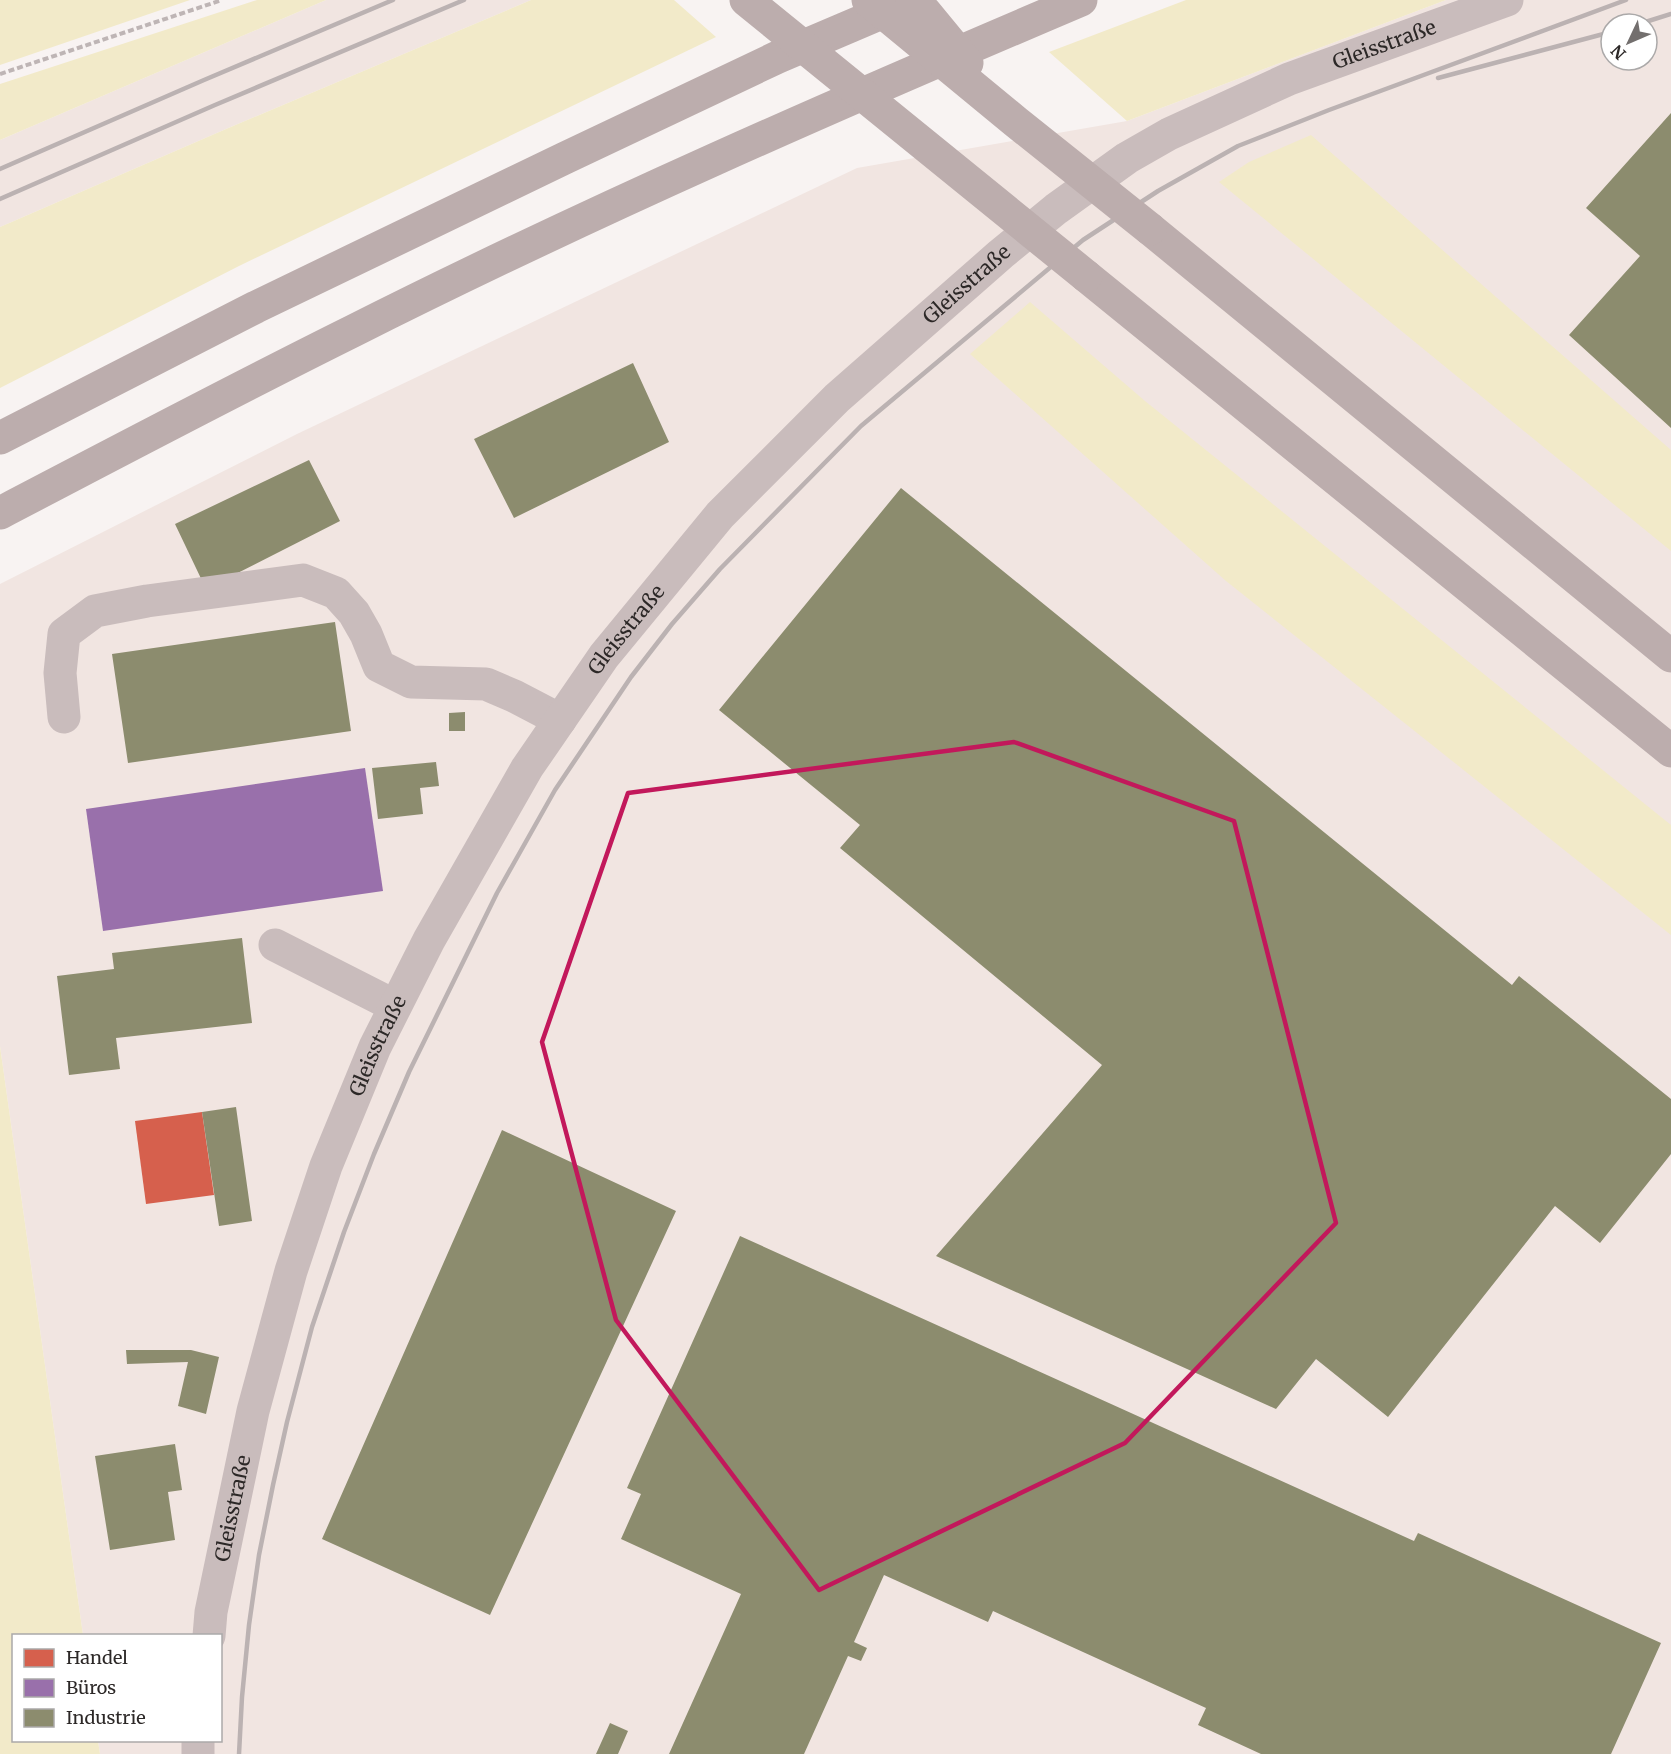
<svg xmlns="http://www.w3.org/2000/svg" width="1671" height="1754" font-family="Merriweather,serif">
  <rect width="100%" height="100%" fill="#f8f3f2"/>
  <path fill="#f1e5e1" fill-rule="evenodd" d="M326,0H531L226,129L0,227V140Z
    M1446,0H1671V1754H100L98,1741L220,1740V1636L83,1635L0,1046V584L297,434L857,168L1127,121ZM1611,24H1647V60H1611Z"/>
  <path fill="#f2eac9" d="M0,0H190L0,65Z
    M257,0H326L0,140V84Z
    M531,0H674L716,37L239,266L0,388V227L226,129Z
    M1186,0H1446L1127,121L1049,52Z
    M1311,135L1671,450V551L1219,182L1249,162Z
    M1030,302L1145,401L1671,825V935L1226,581L970,354Z
    M0,1046L83,1635L14,1636V1740L98,1741L100,1754H0Z"/>
  <path fill="#d6604d" d="M202,1112L214,1195L146,1204L135,1121Z"/>
  <path fill="#9970ab" d="M365,768L383,891L103,931L86,809Z"/>
  <path fill="#8c8c6e" d="M1671,113V428L1569,335L1640,256L1586,208Z
    M633,363L669,442L514,518L474,439Z
    M309,460L340,521L206,589L175,524Z
    M901,488L1512,985L1519,976L1671,1099V1154L1600,1243L1555,1206L1388,1417L1316,1359L1276,1409L936,1256L1102,1065L840,848L860,825L719,710Z
    M335,622L351,731L128,763L112,654Z
    M465,712V731H449V713Z
    M436,762L439,786L420,788L423,814L378,819L372,768Z
    M242,938L252,1023L116,1038L120,1069L69,1075L57,976L114,969L112,953Z
    M236,1107L252,1221L219,1226L202,1112Z
    M502,1130L676,1211L490,1615L322,1539Z
    M740,1236L1414,1541L1418,1533L1661,1643L1611,1754H1261L1198,1725L1206,1708L993,1611L988,1622L884,1575L854,1642L867,1648L861,1661L848,1656L804,1754H669L741,1594L621,1539L641,1494L627,1488Z
    M126,1350H191L219,1357L206,1414L178,1406L188,1362L127,1364Z
    M175,1444L182,1490L168,1492L175,1540L110,1550L95,1456Z
    M610,1723L628,1731L618,1754H596Z"/>
  <g fill="none" stroke-linecap="round" stroke-linejoin="round">
    <path stroke="#beb5b5" stroke-width="4" stroke-dasharray="6 3" stroke-linecap="butt" d="M0,74L222,0"/>
    <g stroke="#c9bcbc" stroke-width="33">
      <path d="M64,717L60,673L64,634L95,611L147,601L303,580L336,593L354,613L366,634L379,666L411,682L486,684L514,696L560,720"/>
      <path d="M275,945L395,1006"/>
      <path id="s1" d="M209,1636L211,1612L253,1411L291,1271L326,1166L375,1047L429,940L527,768L604,656L720,515L837,398L1001,254L1056,209L1127,158L1169,134L1289,79L1507,0"/>
      <path d="M198,1754V1740"/>
    </g>
    <path stroke="#bcadad" stroke-width="33" d="M1150,229L1671,656
      M1086,276L1671,751
      M0,438L256,307L565,158L778,57L907,2
      M0,513C117,452 234,390 353,331C591,211 836,104 1081,0"/>
    <path stroke="#bbb2b2" stroke-width="4.5" d="M1639,24L1671,14
      M1438,78L1611,32
      M0,169L204,80L393,0
      M0,199L215,105L464,0
      M239,1754L242,1697L249,1625L259,1555L273,1485L287,1422L312,1327L344,1232L374,1154L409,1072L497,893L555,790L631,677L672,624L720,569L861,426L1083,240L1158,191L1238,146L1329,110L1626,0"/>
    <path stroke="#bcadad" stroke-width="33" d="M746,0L1086,276
      M868,0L1016,122L1150,229
      M912,0L925,12L967,63"/>
  </g>
  <path fill="none" stroke="#c2185b" stroke-width="4.5" stroke-linejoin="round" d="M1014,742L1234,821L1336,1223L1125,1443L819,1590L616,1320L542,1042L628,793Z"/>
  <g text-anchor="middle" stroke-width="6" stroke-linejoin="round" paint-order="stroke">
    <g font-size="20" fill="#2c2827" stroke="#fff">
      <text dy="7" stroke="none"><textPath href="#s1" startOffset="2074">Gleisstraße</textPath></text>
      <text dy="7" stroke="none"><textPath href="#s1" startOffset="1588">Gleisstraße</textPath></text>
      <text dy="7" stroke="none"><textPath href="#s1" startOffset="1102">Gleisstraße</textPath></text>
      <text dy="7" stroke="none"><textPath href="#s1" startOffset="616">Gleisstraße</textPath></text>
      <text dy="7" stroke="none"><textPath href="#s1" startOffset="130">Gleisstraße</textPath></text>
    </g>
  </g>
  <rect x="12" y="1634" width="210" height="108" fill="#ffffff" stroke="#aba9a9" stroke-width="1.5"/>
  <rect x="24" y="1649" width="30" height="18" fill="#d6604d" stroke="#aba9a9" stroke-width="1.5"/>
  <text x="66" y="1664" font-size="18" fill="#2c2827">Handel</text>
  <rect x="24" y="1679" width="30" height="18" fill="#9970ab" stroke="#aba9a9" stroke-width="1.5"/>
  <text x="66" y="1694" font-size="18" fill="#2c2827">Büros</text>
  <rect x="24" y="1709" width="30" height="18" fill="#8c8c6e" stroke="#aba9a9" stroke-width="1.5"/>
  <text x="66" y="1724" font-size="18" fill="#2c2827">Industrie</text>
  <g transform="translate(1629 42) rotate(226)"><circle r="28" fill="#ffffff" stroke="#aba9a9" stroke-width="1.5"/>
  <path d="M0-4.5L10 22L0 15L-10 22Z" fill="#736f6e"/>
  <text y="-9" font-size="16" font-weight="bold" text-anchor="middle" fill="#2c2827">N</text>
  </g>
</svg>
